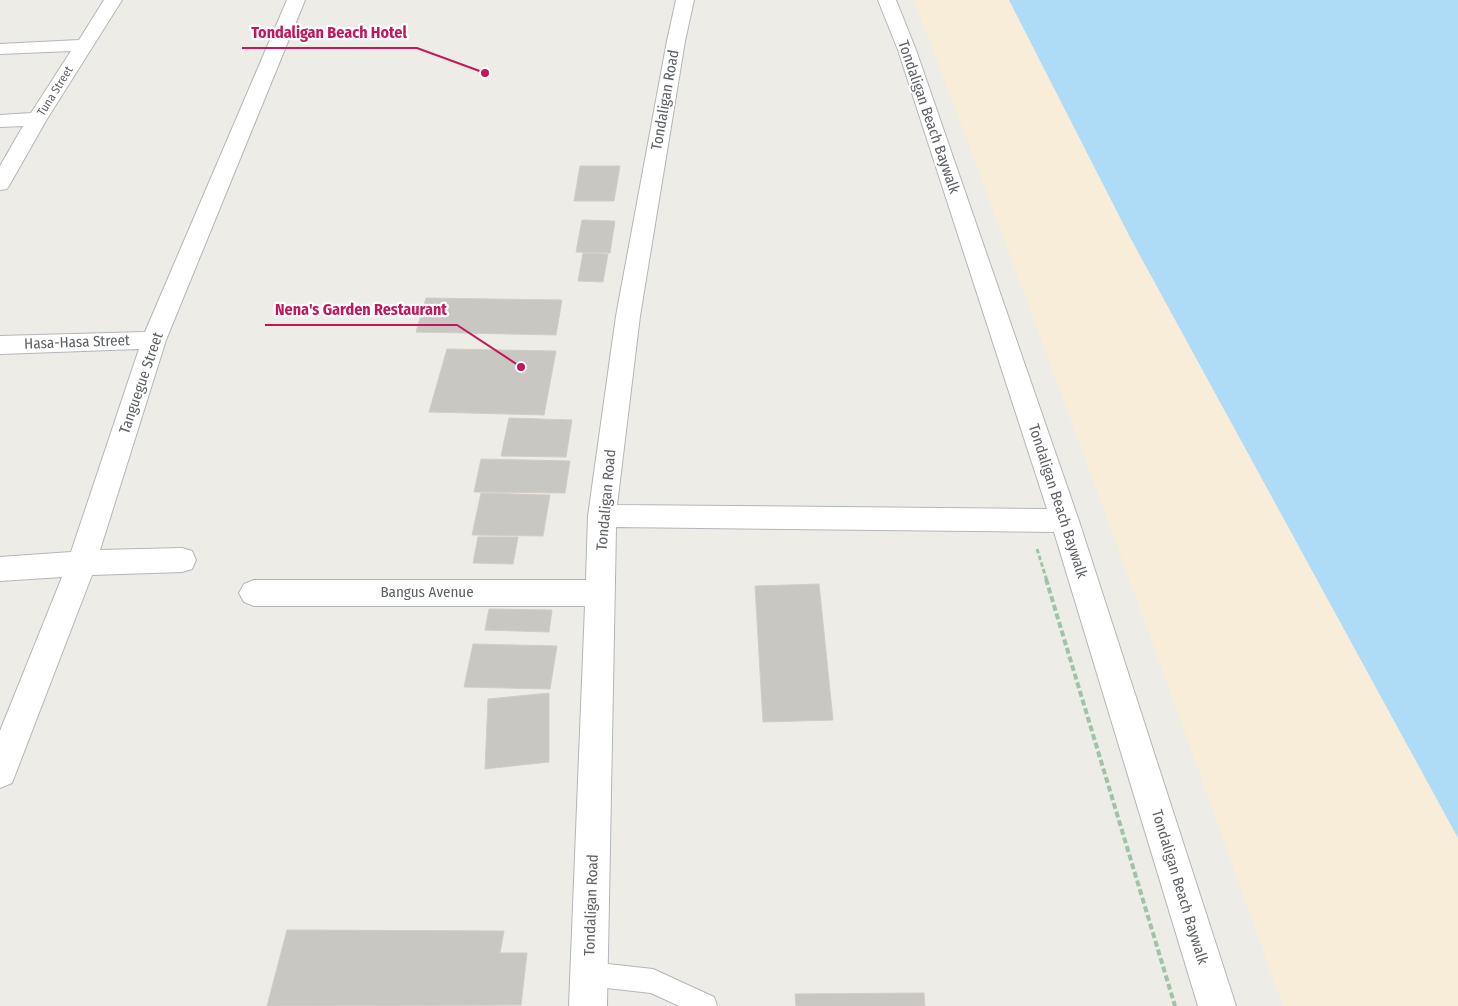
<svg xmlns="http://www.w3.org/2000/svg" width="1458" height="1006" font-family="'Fira Sans Condensed',sans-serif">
  <rect width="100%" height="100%" fill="#eeece6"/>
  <path fill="#f7edd8" d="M914,0H1009L1131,239L1458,838V1006H1283C1163,670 1041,334 914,0Z"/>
  <path fill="#aedbf6" d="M1009,0H1458V838L1131,239Z"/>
  <path fill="#c9c7c2" stroke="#d2cdc5" d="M580,166H620L614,201H574Z
    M582,220L615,221L610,253L576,252Z
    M583,253L608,254L603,282L578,281Z
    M426,298L562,300L556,335L416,332Z
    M447,349L556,351L544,415L429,412Z
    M509,418L572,420L566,457L501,456Z
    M481,459L570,461L565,493L474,492Z
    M481,493L550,495L543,536L472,535Z
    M478,537H518L513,564L473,563Z
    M819,584L833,720L763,722L755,586Z
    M489,609L552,610L549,632L485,630Z
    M473,644L557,646L550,689L464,687Z
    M549,693V762L485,769L488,699Z
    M287,930L504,931L500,953H527L521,1005L267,1006Z
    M924,993L925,1006H796L795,994Z"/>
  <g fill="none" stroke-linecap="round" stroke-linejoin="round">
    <defs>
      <path id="lane" d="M589,962L653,969L714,997L717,1006H679L651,993L589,986L581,982L577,974L581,966Z"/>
      <path id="street" d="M104,0H122L47,119L10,184L7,189L0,190V166L23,126L0,127V115L31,113L71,51L0,54V44L79,40Z
        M287,0H305L166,340L100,550L182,548L192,551L196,560L192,569L182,572L92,575L12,783L0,788V731L62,577L0,581V557L71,552L139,349L0,354V336L145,332Z
        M676,0H694L685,41L640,316L617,505L1047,509L898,50L878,0H896L916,50L1079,521L1236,1006H1198L1054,532L616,527L607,1006H569L585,606H254L244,602L239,593L244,584L254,580H586L588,516L616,316L667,41Z"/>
    </defs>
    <use href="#lane" stroke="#b3b6b9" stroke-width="2"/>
    <use href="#street" stroke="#b3b6b9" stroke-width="2"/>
    <path stroke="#9fc3a7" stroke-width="3" stroke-dasharray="4.5 2.5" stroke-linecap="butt" d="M1037,549L1047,581"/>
    <path stroke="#9fc3a7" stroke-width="4" stroke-dasharray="6 3" stroke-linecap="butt" d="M1046,579L1175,1006"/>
    <use href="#lane" fill="#fff" fill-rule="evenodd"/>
    <use href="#street" fill="#fff" fill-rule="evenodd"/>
  </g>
  <g text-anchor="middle" stroke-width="4.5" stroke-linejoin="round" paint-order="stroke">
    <g font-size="12" fill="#5d6164" stroke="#fff">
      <text transform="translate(55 91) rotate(-58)" y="4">Tuna Street</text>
    </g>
    <g font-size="15" fill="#5d6164" stroke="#fff">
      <text transform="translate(665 100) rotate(-80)" y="5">Tondaligan Road</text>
      <text transform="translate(929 117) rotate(71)" y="5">Tondaligan Beach Baywalk</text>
      <text transform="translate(77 342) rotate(-2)" y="5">Hasa-Hasa Street</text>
      <text transform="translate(141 383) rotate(-71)" y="5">Tanguegue Street</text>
      <text transform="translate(606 500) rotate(-85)" y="5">Tondaligan Road</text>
      <text transform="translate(1058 501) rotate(72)" y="5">Tondaligan Beach Baywalk</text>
      <text x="427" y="597">Bangus Avenue</text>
      <text transform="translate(1180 887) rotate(73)" y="5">Tondaligan Beach Baywalk</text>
      <text transform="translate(591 905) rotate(-88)" y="5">Tondaligan Road</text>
    </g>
  </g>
  <path fill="none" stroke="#c2185b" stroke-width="2" d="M485 73L417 48H242M521 367L457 325H265"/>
  <g fill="#c2185b" stroke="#fff" stroke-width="2">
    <circle cx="485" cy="73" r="5"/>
    <circle cx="521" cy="367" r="5"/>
  </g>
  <g font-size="16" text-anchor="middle" font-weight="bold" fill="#c2185b" stroke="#fff" stroke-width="4.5" stroke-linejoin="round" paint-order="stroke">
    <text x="329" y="38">Tondaligan Beach Hotel</text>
    <text x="361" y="315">Nena's Garden Restaurant</text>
  </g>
</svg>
